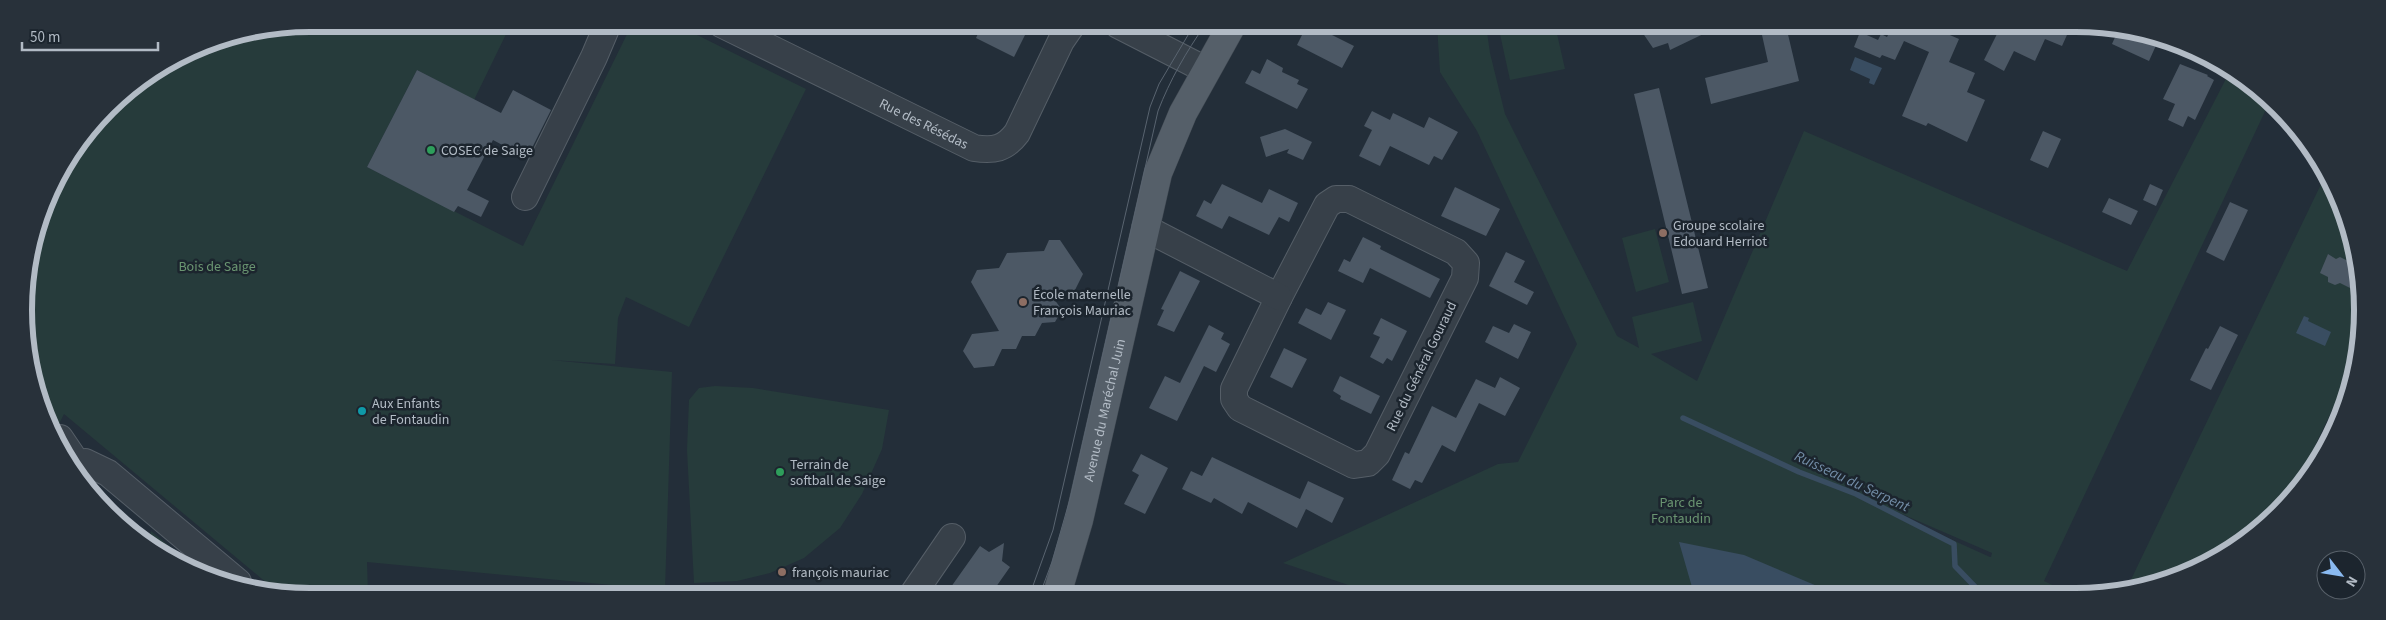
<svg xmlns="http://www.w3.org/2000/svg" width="2386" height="620" font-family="'Source Sans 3',sans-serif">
  <rect width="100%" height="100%" fill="#232e39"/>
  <path fill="#263b3b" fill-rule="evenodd" d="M310,24H511L474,100L417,70L367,167L523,246L632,24H675L806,89L689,327L626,297L618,318L615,364L551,360L672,372L665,590L367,562L368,594H280L64,414L56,430L34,384L24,291L53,183L121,95L201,45Z
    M1437,25H1486L1490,53L1505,114L1617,336L1639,348L1632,317L1693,302L1702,341L1651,354L1697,381L1804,131L2127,271L2230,71L2268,105L2044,581L2071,594H1375L1283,563L1498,464L1518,462L1577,344L1477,131L1440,72ZM1731,440L1992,553L1991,557H1990Z
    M1498,25H1555L1565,69L1510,80Z
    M2324,178L2353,236L2360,348L2355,362L2293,492L2278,513L2202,567L2126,590Z
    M1655,229L1669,282L1636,292L1622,238Z
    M715,386L753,388L889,410L882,449L862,494L840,528L804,558L770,573L737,581L694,583L687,450L689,400L699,388Z
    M151,531L196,568L167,558L149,542Z"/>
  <path fill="#394d61" d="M1855,57L1882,68L1874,85L1869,83L1870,79L1850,70Z
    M2304,316L2309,318L2308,321L2331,332L2325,346L2296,333Z
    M1679,542L1744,555L1836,594H1694Z"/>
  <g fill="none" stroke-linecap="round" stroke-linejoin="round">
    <path stroke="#394d61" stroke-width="5.5" d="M1683,418L1799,472L1856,494L1954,544L1955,566L1982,594"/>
  </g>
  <path fill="#4c5865" d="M982,25H1030L1014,57L976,38Z
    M1307,25H1312L1354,46L1342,68L1297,45Z
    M1638,26H1720L1670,50L1668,43L1653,48Z
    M1760,26H1786L1799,81L1711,104L1705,78L1768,62Z
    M1868,26H1929L1959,39L1949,62L1975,73L1967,92L1985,100L1967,142L1928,123L1926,126L1902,116L1929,52L1904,41L1895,60L1882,55L1880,58L1854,47L1860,32L1878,40L1881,34L1887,37L1888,35Z
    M2001,26H2071L2062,46L2045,39L2035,61L2014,51L2004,71L1984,60Z
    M2119,28L2158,41L2149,61L2112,44Z
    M1267,59L1283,68L1282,72L1299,80L1297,84L1308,89L1297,109L1245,83L1252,70L1260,74Z
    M2180,64L2208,75L2207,76L2214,80L2195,120L2188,116L2183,127L2168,120L2175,104L2163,99Z
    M417,70L501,113L513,90L551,110L527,158L493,140L467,190L489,201L481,217L458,206L454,212L367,167Z
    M1659,88L1708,288L1682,294L1634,94Z
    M1372,111L1390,120L1393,113L1424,128L1429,117L1458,132L1442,160L1434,156L1429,165L1390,146L1380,166L1359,156L1372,130L1364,126Z
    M1285,129L1312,142L1303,160L1287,153L1289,149L1266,157L1260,137Z
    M2043,131L2061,139L2048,168L2030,160Z
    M1222,184L1262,203L1269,189L1298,203L1289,222L1279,217L1269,235L1229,216L1222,229L1196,216L1204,200L1211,204Z
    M2150,184L2163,190L2156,206L2143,200Z
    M1455,187L1500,209L1486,236L1441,216Z
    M2109,198L2138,211L2131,225L2102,212Z
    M2230,202L2248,210L2224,261L2206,252Z
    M1363,237L1381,246L1380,249L1440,279L1430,298L1370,268L1363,283L1338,271L1344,259L1350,262Z
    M1049,240H1060L1083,274L1075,290L1049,292L1062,310L1055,322L1042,323L1035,336H1022L1016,349H1002L994,366L974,368L963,351L972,334L999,331L971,282L977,270L999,268L1007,253L1044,251Z
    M1506,252L1525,261L1514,282L1534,292L1527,305L1489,286Z
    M2328,254L2336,259L2340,257L2348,261V264L2355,267L2356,291L2340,283L2335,285L2328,282V277L2320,273Z
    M1180,271L1200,281L1174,332L1157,325L1164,310L1161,309Z
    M1328,302L1346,310L1331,340L1298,323L1306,308L1321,315Z
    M1381,318L1407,331L1392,361L1387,358L1383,364L1370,357L1380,337L1373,334Z
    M1514,324L1531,332L1518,359L1485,342L1493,326L1509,333Z
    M1209,325L1224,333L1221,339L1230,344L1216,372L1204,366L1177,421L1149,408L1165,376L1180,383Z
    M2220,326L2238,335L2211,390L2190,380L2206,348L2208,349Z
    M1284,348L1307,359L1292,388L1270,377Z
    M1340,376L1380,396L1371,414L1340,399L1341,396L1333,391Z
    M1500,377L1520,388L1505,416L1479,403L1455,452L1442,445L1422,483L1415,480L1410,489L1392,480L1405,452L1409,454L1432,406L1456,418L1476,379L1495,388Z
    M1141,454L1168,468L1145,514L1124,504L1139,475L1132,471Z
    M1212,457L1300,499L1308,481L1344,498L1332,523L1306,509L1297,528L1248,502L1242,514L1214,498L1211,503L1182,489L1191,471L1202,476Z
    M1004,543L1002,561L1010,567L991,594H946L980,546L989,552Z"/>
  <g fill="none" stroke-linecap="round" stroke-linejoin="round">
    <defs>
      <g id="minor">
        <path id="s1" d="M721,24L974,148C994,151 1005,149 1017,133L1061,41L1072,25"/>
        <path d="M1118,25L1206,70"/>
        <path d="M525,197L594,57L608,24"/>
        <path d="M1336,199H1349L1456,252L1466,263L1465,278L1377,454L1368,463L1354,465L1240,408L1234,399V389L1279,297L1327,205Z"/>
        <path d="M1145,228L1279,297"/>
        <path d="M60,438L77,463"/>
        <path d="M73,465L85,462L108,473L238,582"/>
        <path d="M913,594L952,537"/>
      </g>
      <g id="major">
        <path id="s2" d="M1057,594L1079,520L1158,173L1183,113L1232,25"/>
      </g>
    </defs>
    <use href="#minor" stroke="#555e67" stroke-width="28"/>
    <use href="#major" stroke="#404952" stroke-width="29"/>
    <use href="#minor" stroke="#374049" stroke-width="26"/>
    <use href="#major" stroke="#555f69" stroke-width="28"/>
    <path stroke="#596470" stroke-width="1" d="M1030,594L1053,530L1150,107L1159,84L1194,25
      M1040,594L1052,562L1070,499L1158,111C1170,80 1186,52 1205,25"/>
  </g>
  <g fill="#2e9e5b" stroke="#1c252e" stroke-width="2">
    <circle cx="431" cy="150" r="5"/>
    <circle cx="780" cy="472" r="5"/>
  </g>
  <g fill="#8d6e63" stroke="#1c252e" stroke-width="2">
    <circle cx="1663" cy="233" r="5"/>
    <circle cx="1023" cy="302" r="5"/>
    <circle cx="782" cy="572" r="5"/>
  </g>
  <circle fill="#0f9aa8" stroke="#1c252e" stroke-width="2" cx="362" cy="411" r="5"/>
  <g text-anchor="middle" stroke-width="5" stroke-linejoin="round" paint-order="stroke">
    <g font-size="14" fill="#b2bbc5" stroke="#1c252e">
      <text dy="5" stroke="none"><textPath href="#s1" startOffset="226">Rue des Résédas</textPath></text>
      <text transform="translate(1421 366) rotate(-64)" y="5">Rue du Général Gouraud</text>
      <text dy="5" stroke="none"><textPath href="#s2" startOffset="190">Avenue du Maréchal Juin</textPath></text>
    </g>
    <g font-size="14" fill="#b2bbc5" stroke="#1c252e" text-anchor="start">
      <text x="441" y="155">COSEC de Saige</text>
      <text x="1673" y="230">Groupe scolaire<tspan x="1673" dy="16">Edouard Herriot</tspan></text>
      <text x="1033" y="299">École maternelle<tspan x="1033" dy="16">François Mauriac</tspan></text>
      <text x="372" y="408">Aux Enfants<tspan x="372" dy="16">de Fontaudin</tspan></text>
      <text x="790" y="469">Terrain de<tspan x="790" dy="16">softball de Saige</tspan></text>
      <text x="792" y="577">françois mauriac</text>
    </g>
    <g font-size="14" fill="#6a9571" stroke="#1c252e">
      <text x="217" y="271">Bois de Saige</text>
      <text x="1681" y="507">Parc de<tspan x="1681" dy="16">Fontaudin</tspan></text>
    </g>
    <g font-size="15" font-style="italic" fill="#738da7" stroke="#1c252e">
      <text transform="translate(1852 481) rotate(25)" y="5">Ruisseau du Serpent</text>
    </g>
  </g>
  <path d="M0 0H2386V620H0ZM310 32H2076A278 278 0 0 1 2354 310V310A278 278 0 0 1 2076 588H310A278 278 0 0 1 32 310V310A278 278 0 0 1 310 32Z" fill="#28313a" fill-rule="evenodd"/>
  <path fill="none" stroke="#b2bbc5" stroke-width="6" d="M310 32H2076A278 278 0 0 1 2354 310V310A278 278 0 0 1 2076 588H310A278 278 0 0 1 32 310V310A278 278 0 0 1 310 32Z"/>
  <g transform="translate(2341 575) rotate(121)"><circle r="24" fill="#1c252e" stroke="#58616a"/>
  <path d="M0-4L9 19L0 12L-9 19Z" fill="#8abaf1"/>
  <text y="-8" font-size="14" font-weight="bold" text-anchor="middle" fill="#b2bbc5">N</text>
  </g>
  <path d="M22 42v8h136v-8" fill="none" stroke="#b2bbc5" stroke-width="2.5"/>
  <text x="30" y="42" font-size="15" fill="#b2bbc5" stroke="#1c252e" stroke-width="4" paint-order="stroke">50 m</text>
</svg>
